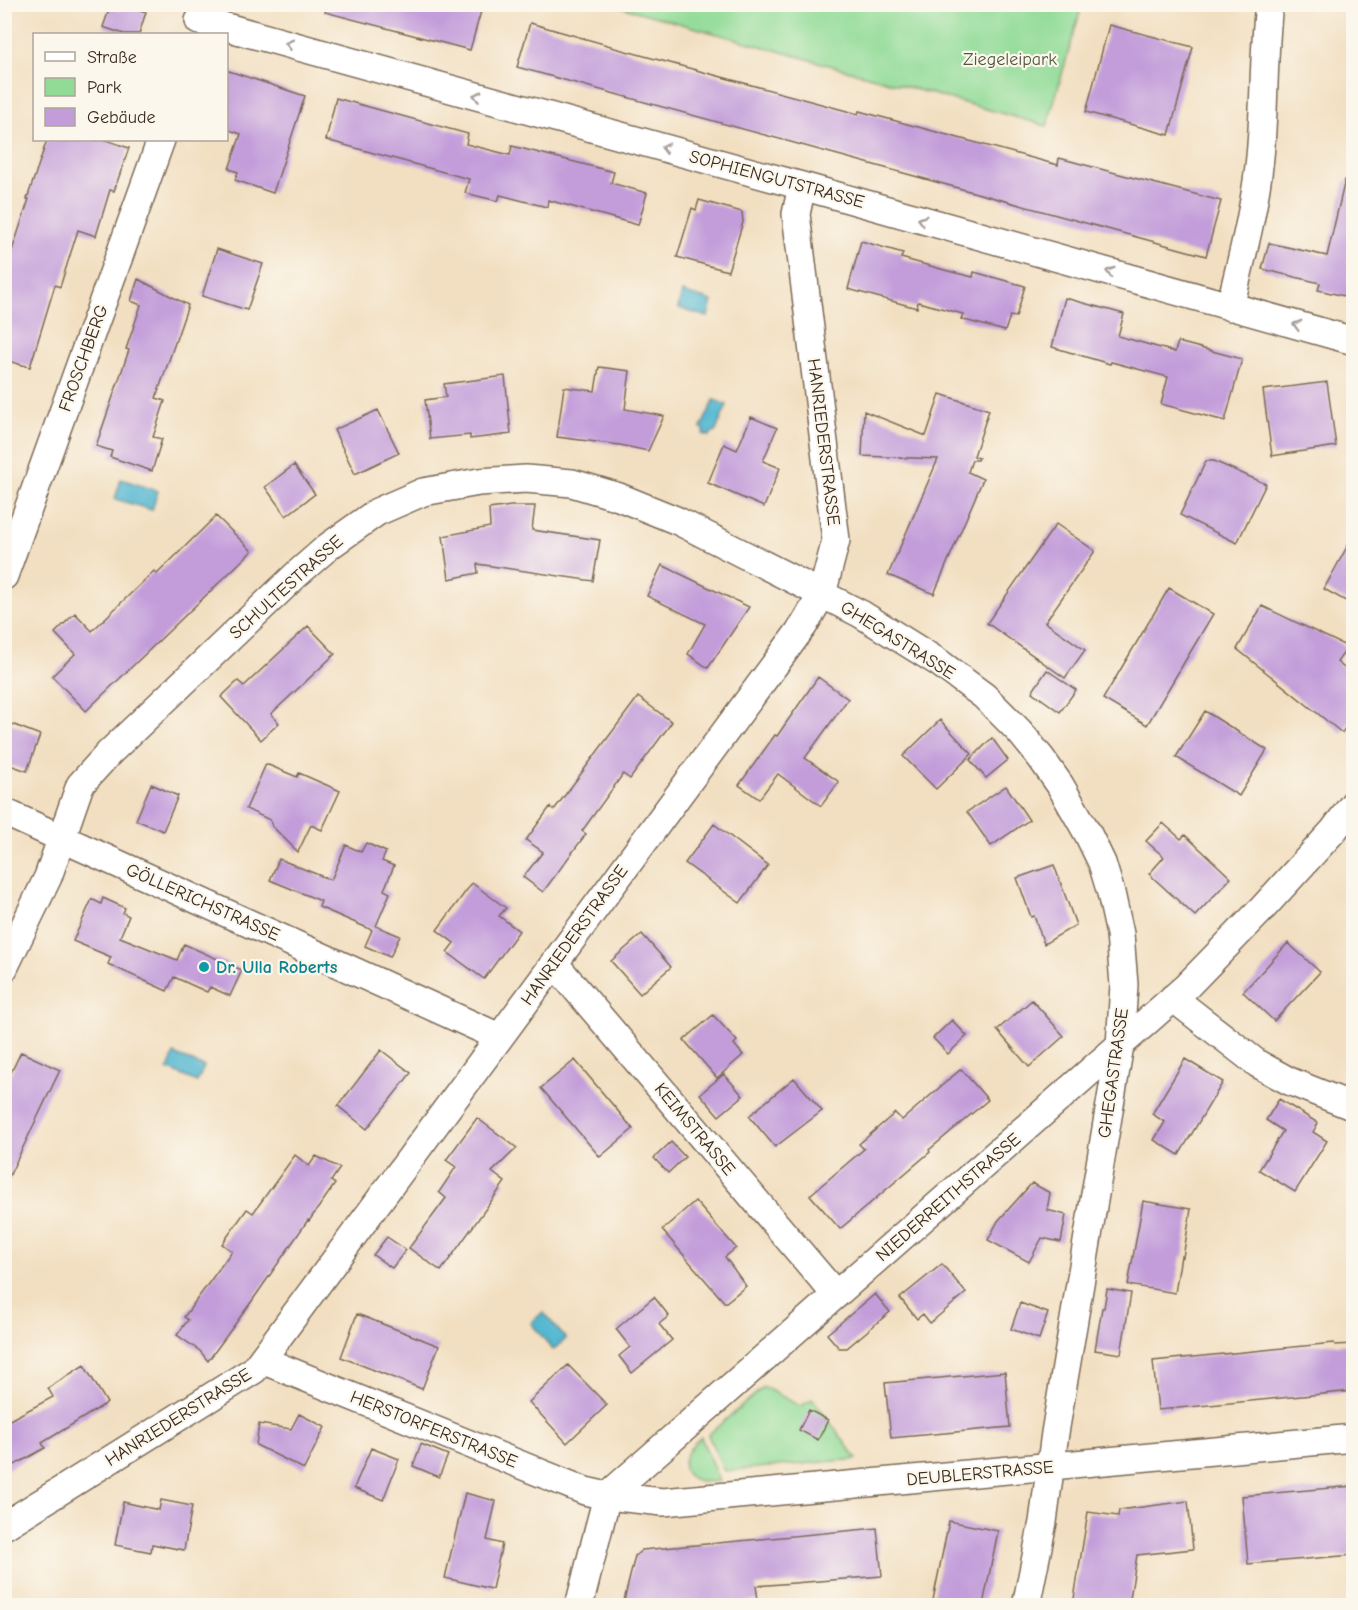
<svg xmlns="http://www.w3.org/2000/svg" width="1358" height="1610" font-family="'Comic Neue',sans-serif">
  <rect width="100%" height="100%" fill="#fbf7ec"/>
  <filter id="ink" filterUnits="userSpaceOnUse"><feTurbulence type="fractalNoise" baseFrequency=".0167" numOctaves="2"/><feDisplacementMap in="SourceGraphic" scale="12" xChannelSelector="R" yChannelSelector="G"/><feConvolveMatrix kernelMatrix="1 2 1 2 8 2 1 2 1" color-interpolation-filters="sRGB"/></filter>
  <filter id="wash" filterUnits="userSpaceOnUse"><feTurbulence type="fractalNoise" baseFrequency=".008" numOctaves="4" result="noise"/><feDisplacementMap in="SourceGraphic" scale="24" xChannelSelector="R" yChannelSelector="G"/><feGaussianBlur stdDeviation="1.35" result="paint"/><feColorMatrix in="noise" values="0 0 0 0 0 0 0 0 0 0 0 0 0 0 0 0 0 1.4 0 .05"/><feComposite in="paint" operator="in"/></filter>
  <g filter="url(#wash)">
    <rect width="100%" height="100%" fill="#f2dfc1"/>
    <path fill="#91db97" stroke="#66825a" stroke-width="1.5" d="M614,5H1082L1047,126Z
      M764,1387L800,1406L813,1399L857,1459L724,1471L708,1435Z
      M701,1437L719,1481C680,1486 672,1462 701,1437Z"/>
    <path fill="#53b7d1" stroke="#477078" stroke-width="1.5" d="M682,292L712,301L708,317L678,308Z
      M714,400L727,405L715,433L712,432L710,436L703,434L705,430L701,428Z
      M121,479L158,491L152,510L115,499Z
      M174,1054L204,1067L197,1082L168,1069Z
      M543,1312L566,1339L553,1350L531,1323Z"/>
    <g id="blocks">
      <path fill="#c39dda" d="M326,4H483L470,50L325,12Z
        M124,5L146,12L139,34H124L103,27L110,7L122,11Z
        M530,23L611,46V47L858,114L859,111L1058,165L1059,158L1221,201L1206,256L517,67Z
        M1109,25L1193,47L1169,135L1086,112Z
        M226,70L305,96L273,193L235,180L238,172L229,169L241,134L226,129Z
        M336,98L468,134L466,144L510,155L512,146L614,172L611,183L647,193L638,225L548,200L547,207L500,195L498,201L465,193L469,179L326,140Z
        M47,140H106L129,148L114,191L110,190L96,236L78,230L60,287L55,285L30,367L4,360V275L29,199H27Z
        M1345,180L1353,181V298L1318,290L1320,283L1262,269L1269,243L1327,256Z
        M699,200L742,212L743,222L728,271L677,257L692,208L696,210Z
        M861,241L903,253L901,258L952,272L973,277L974,272L1025,286L1016,317L1010,316L1005,331L961,319L963,314L918,302L917,308L848,289Z
        M217,249L263,264L247,310L202,296Z
        M138,279L188,305L156,398L165,401L153,437L162,439L152,471L110,457L112,451L96,446L129,350L126,349L141,305L131,301Z
        M1065,298L1124,314L1118,336L1175,352L1178,342L1242,359L1225,421L1161,404L1168,377L1111,362L1110,364L1052,347Z
        M599,367L630,371L625,409L664,416L648,451L620,445L557,437L564,387L595,391Z
        M505,376L511,434L470,439V435L430,439L425,400L446,397L444,384Z
        M1327,382L1336,446L1272,456L1263,390Z
        M940,394L989,410L974,456L979,458L978,460H972L968,472L983,479L934,594L888,575L938,459L862,456L864,411L926,436Z
        M378,410L399,453L355,474L334,430Z
        M751,417L777,428L763,461L780,468L764,507L708,483L724,444L737,450Z
        M1206,461H1214L1266,484L1237,543L1180,515Z
        M294,465L315,494L286,516L265,487Z
        M511,506H535L532,530L600,540L593,581L477,564L478,573L449,579L443,536L490,527L489,509Z
        M216,516L252,551L86,711L52,676L75,654L55,633L75,613L92,631L154,571L157,574Z
        M1056,524L1095,551L1045,622L1085,650L1065,678L987,623Z
        M1353,536V605L1324,589Z
        M662,565L749,607L708,668L688,654L705,624L647,596Z
        M1169,588L1213,614L1147,725L1103,699Z
        M1262,606L1348,647L1337,662L1353,675V716L1342,733L1237,649Z
        M308,626L335,654L271,714L279,723L261,740L221,697L238,681L244,686Z
        M1047,670L1076,690L1060,712L1032,692Z
        M818,677L848,699L805,758L839,782L821,806L778,774L759,799L739,785L775,735L777,736Z
        M638,697L672,722L630,779L623,774L582,831L586,834L543,892L523,877L543,852L526,840L550,807L554,810Z
        M1205,711L1267,750L1239,796L1176,757Z
        M940,720L972,754L936,789L903,756Z
        M4,721L40,735L27,771L4,763Z
        M992,738L1008,760L986,778L970,760Z
        M266,764L297,777L299,773L340,791L322,830L311,825L298,852L272,826L270,820L246,809Z
        M151,784L178,796L163,831L136,820Z
        M1006,786L1029,820L991,846L967,812Z
        M1163,823L1181,839L1185,835L1231,878L1195,916L1149,874L1164,857L1146,841Z
        M714,824L768,865L740,903L685,863Z
        M366,843L386,852L382,861L394,866L384,890L390,893L376,926L400,936L390,957L365,946L372,930L319,907L321,901L270,880L279,859L331,880L346,845L361,852Z
        M1054,865L1076,925L1044,944L1034,916L1031,917L1017,878Z
        M472,883L506,908L499,916L519,931L484,979L447,952L454,943L437,930Z
        M103,898L125,908L123,913L129,916L120,937L177,960L184,944L242,970L230,996L210,987L207,992L174,977L167,991L108,964L111,957L73,941L92,899L101,904Z
        M642,934L671,967L640,994L611,961Z
        M1288,943L1320,972L1274,1021L1243,992Z
        M1032,1000L1064,1036L1029,1067L997,1030Z
        M713,1015L737,1041L734,1044L743,1055L717,1078L684,1040Z
        M952,1020L967,1036L948,1054L933,1038Z
        M381,1050L411,1073L367,1129L338,1106Z
        M21,1052L60,1070L4,1187V1087Z
        M1185,1059L1223,1082L1179,1155L1154,1140L1165,1122L1152,1114Z
        M575,1060L633,1129L600,1157L541,1088Z
        M961,1069L988,1100L929,1150L930,1152L840,1229L810,1195L864,1149L859,1144L895,1113L902,1120Z
        M724,1074L743,1096L719,1116L700,1094Z
        M794,1078L822,1111L775,1147L749,1116Z
        M1279,1099L1318,1123L1313,1132L1327,1141L1295,1192L1259,1170L1283,1131L1266,1120Z
        M477,1118L517,1148L492,1172L505,1182L441,1271L409,1248L446,1198L439,1192L456,1167L446,1160Z
        M671,1142L685,1157L668,1173L654,1158Z
        M295,1155L309,1166L316,1156L340,1168L331,1181L335,1184L309,1221L308,1220L252,1301L208,1361L200,1351L177,1335L188,1320L184,1317L232,1251L222,1244L247,1209L253,1213Z
        M1032,1183L1050,1193L1047,1210L1066,1215L1061,1242L1042,1238L1029,1262L988,1240L998,1221Z
        M695,1201L736,1248L725,1257L746,1286L725,1303L662,1230Z
        M1143,1201L1191,1209L1183,1257L1181,1256L1175,1293L1128,1285Z
        M387,1237L406,1250L392,1268L373,1255Z
        M942,1264L966,1293L930,1323L923,1314L917,1319L900,1298Z
        M1107,1289L1131,1293L1121,1354L1095,1350L1102,1308H1104Z
        M875,1294L890,1312L847,1348H839L827,1334Z
        M654,1297L669,1316L659,1324L672,1340L632,1373L619,1356L630,1347L616,1329Z
        M1020,1303L1048,1313L1039,1339L1011,1329Z
        M357,1314L439,1346L422,1389L341,1357Z
        M1334,1343L1335,1345L1353,1344V1391L1158,1410L1153,1361Z
        M84,1365L107,1403L42,1443L45,1448L4,1471V1423L53,1397L48,1388Z
        M568,1365L607,1405L567,1443L529,1402Z
        M1005,1372L1010,1427L891,1438L885,1383Z
        M809,1410L828,1420L818,1440L799,1430Z
        M299,1414L325,1427L304,1469L256,1445L259,1424L291,1429Z
        M421,1444L448,1455L439,1477L413,1466Z
        M371,1448L399,1459L383,1500L354,1488Z
        M1353,1486V1555L1248,1564L1242,1496Z
        M465,1493L496,1501L487,1540L502,1544L492,1589L445,1578Z
        M161,1500L192,1506L184,1550L152,1544L151,1552L115,1545L123,1502L159,1510Z
        M1188,1501L1193,1549L1137,1555L1129,1605H1073L1088,1512L1118,1516L1119,1510Z
        M949,1521L998,1531L983,1605H932Z
        M877,1528L882,1576L756,1586L758,1600L747,1602L746,1605H623L635,1556L642,1550Z"/>
    </g>
  </g>
  <g filter="url(#ink)">
    <use href="#blocks" fill-opacity="0" stroke="#7b6957" stroke-width="1.5"/>
    <g fill="none" stroke-linecap="round" stroke-linejoin="round">
      <defs>
        <path id="minor" d="M199,21L219,25L802,186L1354,341
          M1230,307C1242,257 1255,208 1260,157C1265,106 1263,55 1269,4
          M4,576L161,140
          M4,812L499,1037
          M554,963L836,1295
          M4,968L48,877L80,785L109,753L297,574L329,546L377,512L423,492L479,482L526,479L572,483L619,497L678,521L861,614L938,662L984,696L1019,731L1041,758L1060,785L1088,834L1102,863L1111,893L1120,934L1124,985L1120,1045L1055,1433L1043,1522L1026,1606
          M1173,998L1258,1064L1289,1081L1354,1107
          M262,1360L585,1491L607,1496L663,1502L1354,1438
          M4,1526L254,1370L804,625L822,594L836,540L796,214L802,186
          M579,1606L607,1496L1186,987L1261,910L1334,830L1354,803"/>
      </defs>
      <use href="#minor" stroke="#7b6957" stroke-width="30"/>
      <use href="#minor" stroke="#fff" stroke-width="27"/>
    </g>
    <defs><path id="oneway-chevron" d="M-2-3.5L2.5 0L-2 3.5" fill="none" stroke-width="1.6" stroke-linecap="round" stroke-linejoin="round" transform="scale(1.5)"/></defs>
    <g stroke="#a79f9a">
      <use href="#oneway-chevron" transform="translate(289 44) rotate(-165)"/>
      <use href="#oneway-chevron" transform="translate(477 96) rotate(-165)"/>
      <use href="#oneway-chevron" transform="translate(665 148) rotate(-165)"/>
      <use href="#oneway-chevron" transform="translate(922 220) rotate(-164)"/>
      <use href="#oneway-chevron" transform="translate(1110 272) rotate(-164)"/>
      <use href="#oneway-chevron" transform="translate(1297 325) rotate(-164)"/>
    </g>
  </g>
  <circle fill="#0f9aa8" stroke="#fbf7ec" stroke-width="2" cx="204" cy="967" r="6"/>
  <g text-anchor="middle" stroke-width="4.5" stroke-linejoin="round" paint-order="stroke">
    <g font-size="18" fill="#50563c" stroke="#fbf7ec">
      <text x="1010" y="65">Ziegeleipark</text>
    </g>
    <g font-size="18" fill="#3b2a1e" stroke="#fbf7ec">
      <text transform="translate(777 179) rotate(15)" y="6">SOPHIENGUTSTRASSE</text>
      <text transform="translate(83 358) rotate(-70)" y="6">FROSCHBERG</text>
      <text transform="translate(824 442) rotate(83)" y="6">HANRIEDERSTRASSE</text>
      <text transform="translate(286 587) rotate(-42)" y="6">SCHULTESTRASSE</text>
      <text transform="translate(898 640) rotate(32)" y="6">GHEGASTRASSE</text>
      <text transform="translate(203 902) rotate(24)" y="6">GÖLLERICHSTRASSE</text>
      <text transform="translate(574 935) rotate(-54)" y="6">HANRIEDERSTRASSE</text>
      <text transform="translate(1113 1073) rotate(-82)" y="6">GHEGASTRASSE</text>
      <text transform="translate(695 1129) rotate(50)" y="6">KEIMSTRASSE</text>
      <text transform="translate(948 1197) rotate(-41)" y="6">NIEDERREITHSTRASSE</text>
      <text transform="translate(178 1417) rotate(-32)" y="6">HANRIEDERSTRASSE</text>
      <text transform="translate(434 1429) rotate(22)" y="6">HERSTORFERSTRASSE</text>
      <text transform="translate(980 1473) rotate(-5)" y="6">DEUBLERSTRASSE</text>
    </g>
    <g font-size="18" font-weight="bold" fill="#0d838f" stroke="#fbf7ec" text-anchor="start">
      <text x="216" y="973">Dr. Ulla Roberts</text>
    </g>
  </g>
  <rect width="1358" height="1610" fill="none" stroke="#fbf7ec" stroke-width="24"/>
  <rect x="33" y="33" width="195" height="108" fill="#fbf7ec" stroke="#aea59a" stroke-width="1.5"/>
  <rect x="45" y="52" width="30" height="9" fill="#ffffff" stroke="#aea59a" stroke-width="1.5"/>
  <text x="87" y="63" font-size="18" fill="#3b2a1e">Straße</text>
  <rect x="45" y="78" width="30" height="18" fill="#91db97" stroke="#aea59a" stroke-width="1.5"/>
  <text x="87" y="93" font-size="18" fill="#3b2a1e">Park</text>
  <rect x="45" y="108" width="30" height="18" fill="#c39dda" stroke="#aea59a" stroke-width="1.5"/>
  <text x="87" y="123" font-size="18" fill="#3b2a1e">Gebäude</text>
</svg>
